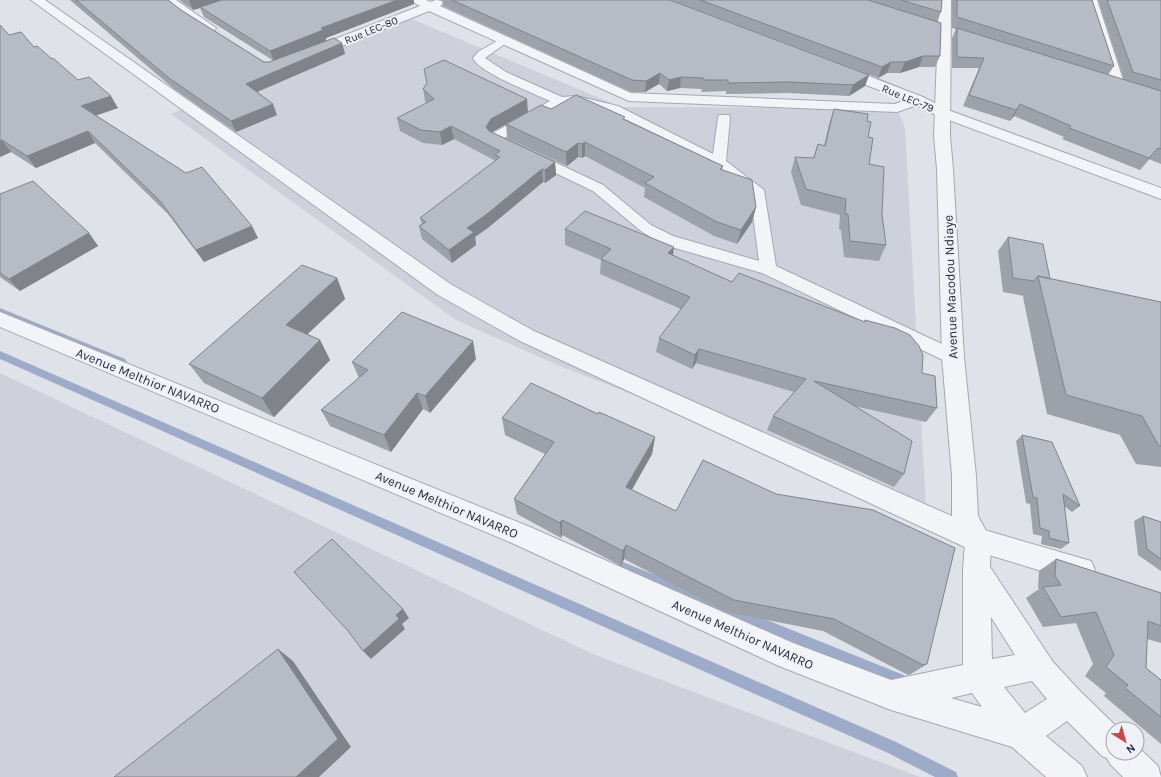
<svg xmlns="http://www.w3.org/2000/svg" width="1161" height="777" font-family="Karla,sans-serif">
  <rect width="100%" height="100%" fill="#e0e2e9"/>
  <path fill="#ced1db" d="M407,17L621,107L897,108L905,128L926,508L562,367L456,320L171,114Z
    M0,373L595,655L920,777H0Z"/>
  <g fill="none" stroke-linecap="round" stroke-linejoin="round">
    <path fill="#9babc8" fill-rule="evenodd" d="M874,78H878L907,90L902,91L874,80Z
      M0,308L125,359L127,362L125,365H119L0,315Z
      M0,351L896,742L956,772L958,777H935L886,752L0,359Z
      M623,562L911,678L913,683L911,688L906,690L619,572L617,568L619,564Z"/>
    <defs>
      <path id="service" d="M502,38L506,39L508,41L506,43L485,58L506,72L562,97L576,96L618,106L713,154L718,118L719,115H729L730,118L726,161L764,190L776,266L959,352L962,357L959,362L953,364L947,362L762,273L661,244L641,231L593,191L491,142L489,139L493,133L550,101C535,94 478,72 473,58L478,52ZM576,104L610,112L714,165L750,192L759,261L673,236L651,225L603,185L504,138L563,105Z"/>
      <path id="minor" d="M31,0H45L452,285L534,331L981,529L1091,561L1095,570L1091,579L1082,583L969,549L520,341L438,295Z
        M162,0H176L216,28L214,31H206Z
        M410,0H426L430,2L436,0L442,1L444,3L440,6L631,93L895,104L905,100L835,73L833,70L835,67H845L923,97L948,110L1161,188V199L938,116L917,105L897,112L629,101L429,11L317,56H307L305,53L307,50L420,6Z
        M1085,0H1097L1125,86L1123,89L1118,90L1113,89L1111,86Z"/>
      <path id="tertiary" d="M939,0H951L950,136L953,169L964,357L976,476L978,516L991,540L990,567L1053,662L1080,691L1119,729H1113V753H1137V746L1158,766L1161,777H1123L1110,764L1107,758L1102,756L1067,721L1046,736L1082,766L1087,777H1046L1012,747L891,710L779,666L512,543L0,327V312L530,527L793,643L891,680L963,665V570L965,542L952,519V476L942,357L937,169L934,136ZM991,617L1015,655L992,659ZM1032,681L1047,699L1025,713L1004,687ZM972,693L982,707L951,698Z"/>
    </defs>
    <use href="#service" stroke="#a5a8b3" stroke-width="2"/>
    <use href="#minor" stroke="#a5a8b3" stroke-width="2"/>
    <use href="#tertiary" stroke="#a5a8b3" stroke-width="2"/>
    <use href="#service" fill="#f3f4f7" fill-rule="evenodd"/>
    <use href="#minor" fill="#f3f4f7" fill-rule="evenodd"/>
    <use href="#tertiary" fill="#f3f4f7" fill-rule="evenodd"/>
  </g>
  <path fill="#9da1a9" d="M70,0H168L181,10L264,62H269L274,61L204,17L200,8L193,10L179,0H414V4L326,38V41L342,43L345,54L257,92L277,115L236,132L174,89Z
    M442,0H670L869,75L865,86L849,96L787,93L726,94V91L702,92L701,89L680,88L667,91L659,84L645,92H631L443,6Z
    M671,0H941V12L937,22L940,56L935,67H919L900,73H887L878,78Z
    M952,0H1092L1114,66L1108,75L1124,80L1098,0H1161V164L1149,159L1140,170L1062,139L1064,137L1014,116L1010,121L963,106L979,68H952V38L956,29L952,28Z
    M0,25L9,35L34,47L52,59L78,80L118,108L96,115L258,238L204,262L168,214L95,143L36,168L11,152L0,157Z
    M423,89L528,112L507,123L551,109L625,119L723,166L722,170L756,207L752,222L737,244L714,236L644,197L645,188L585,156L582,158L578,157L567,166L507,138L506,124L492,132L555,162L556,175L545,183L543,182L489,227L475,237L476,245L452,263L422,239L419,226L422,224L420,218L496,161L454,139L442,145L423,143L400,131L397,118L427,103L425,101Z
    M834,109L867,121L869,164L882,215L886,245L879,261L844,257L841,230L839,229L840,215L801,205L791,172L795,157L813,158L818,144L824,146L829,124Z
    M0,194L89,233L98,246L20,291L0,277Z
    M565,229L673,256L732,282L864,322L865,320L922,373L937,408L926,422L854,406L904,474L894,487L767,430L773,416L794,392L696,363L692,369L656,352L659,338L681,309L600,274L601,260L565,245Z
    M1008,237L1050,279L1161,302V467L1136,464L1120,435L1047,414L1023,297L1024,296L1003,292L998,251Z
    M337,278L345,299L307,334L320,340L330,360L274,417L204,383L189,364Z
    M476,359L430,413L423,409L391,452L330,426L321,410L359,378L352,362Z
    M598,414L655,437L652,454L632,490L927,664L911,674L908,675L823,631L727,612L624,559L621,566L562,535L561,538L517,514L514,499L545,454L505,435L502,418Z
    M1022,435L1080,506L1072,512L1064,506L1069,543L1061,549L1041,544L1042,536L1033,534L1030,504L1026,503L1016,441Z
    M1143,516L1161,522V571L1138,555L1134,521Z
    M1056,559L1161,593V643L1147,639L1146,668L1161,680V744L1104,696L1106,693L1085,676L1093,664L1076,623L1043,627L1026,598L1039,589L1038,587L1039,571Z"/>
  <path fill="#80838a" d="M189,0H225L200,7V8L193,10Z
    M397,0H414V4L326,38V41L274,61L270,51L321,28Z
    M342,43L345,54L250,95L246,84Z
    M923,56L919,67L900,73L905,62Z
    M891,62L887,73L878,78L882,67Z
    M660,73L659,84L645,92L646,81Z
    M869,75L865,86L849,96L853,85Z
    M681,77L680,88L667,91L669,80Z
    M111,96L118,108L89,118L81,106Z
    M527,99L528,112L492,132L488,140L486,127L491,119Z
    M273,104L277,115L236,132L231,121Z
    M1020,104L1014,116L1010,121L1016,110Z
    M451,126L454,139L442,145L440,132Z
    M88,131L95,143L36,168L27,156Z
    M2,140L11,152L0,157V141Z
    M585,142V156L582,158V144Z
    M578,143V157L567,166L566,152Z
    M1158,148L1140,170L1149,158Z
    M555,162L556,175L545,183V170Z
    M542,169L543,182L489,227L475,237L476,245L452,263L449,250L467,228Z
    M756,207L752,222L737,244L741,230Z
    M252,226L258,238L204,262L196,250Z
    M89,233L98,246L20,291L9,279Z
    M674,247L672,262L668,253Z
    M337,278L345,299L296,345L286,325Z
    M320,340L330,360L274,417L262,398Z
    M473,341L476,359L430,413L425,396Z
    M699,349L696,363L692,369L695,355Z
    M417,393L423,409L391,452L384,435Z
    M655,437L652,454L624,503L626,487Z
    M562,520V535L561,538L560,523Z
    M626,545L624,559L621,566L623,551Z
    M403,609L409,618L402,624L405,629L371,659L363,651L396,615Z
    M278,649L293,661L351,747L319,777H296Z"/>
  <path fill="#b7bbc5" stroke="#80838a" d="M76,0H168L181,10L264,62H269L334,38L342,43L246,84L273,104L231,121L169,78Z
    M222,0H397L321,28L323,30L270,51L200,7Z
    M452,0H670L869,75L853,85L790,82L728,83V80H704L703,78L681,77L669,80L660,73L646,81L632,80Z
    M700,0H868L941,23L940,56H923L905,62H891L882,67Z
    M901,0H942L941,12Z
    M957,0H1092L1114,66L957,17Z
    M1107,0H1161V80L1133,72Z
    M0,25L9,35L21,32L34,47L37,46L52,59L53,58L78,80L89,77L111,96L81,106L186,173L202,167L252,226L196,250L161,202L88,131L27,156L2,140L0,141Z
    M957,28L1161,91V149L1158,148L1149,158L1069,128L1071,126L1020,104L1016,110L969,95L984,58L957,57Z
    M444,60L527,99L491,119L486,127L489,131L555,162L545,170L542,169L487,214L467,228L474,232L449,250L419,226L426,222L420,218L500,157L495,155L500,151L451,126L440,132L421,130L397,118L434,99L423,89L427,83L424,69Z
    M576,95L625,117L623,119L723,166L720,169L752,180L756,207L741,230L717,222L645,183L654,177L585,142L582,144L578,143L566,152L506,124L541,105L551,109Z
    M834,109L868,114L867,121L871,122L868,137L873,138L869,164L884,167L882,215L886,245L850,241L848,214H845L846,199L806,189L795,157L814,158L818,144L825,146Z
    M33,181L89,233L9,279L0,273V194Z
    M585,211L674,247L668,253L732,282L739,273L865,322V320L895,328L910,335L919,346L923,355L922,373L935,376L937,408L814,381L912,441L904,474L773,416L806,379L699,349L695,355L659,338L690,297L601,259L611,249L565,229Z
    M1008,237L1043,244L1050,279L1038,276L1034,281L1013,278Z
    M302,265L337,278L286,325L320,340L262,398L189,364Z
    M1038,276L1161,302V446H1159L1142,416L1066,395Z
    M402,312L473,341L425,396L417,393L384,435L321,410L368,370L352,362Z
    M531,383L598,414L599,412L655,437L626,487L676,511L703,460L776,494L873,510L955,548L927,664L923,665L834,619L734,600L626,545L623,551L562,520L560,523L514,499L554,442L502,418Z
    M1022,435L1052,442L1080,506L1063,494L1069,543L1049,538V531L1040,528L1037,498L1033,497Z
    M1143,516L1161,522V559L1147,549Z
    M332,539L403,609L396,615L399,619L363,651L348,631L294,572Z
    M1056,559L1161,593V626L1148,621L1146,668L1161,680V717L1125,688L1128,685L1106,667L1114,655L1096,612L1061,617L1043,587L1061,585L1055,576Z
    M278,649L338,739L296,777H114Z"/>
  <g text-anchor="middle" stroke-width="4" stroke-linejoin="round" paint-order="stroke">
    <g font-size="11" fill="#292e40" stroke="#eff1f6">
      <text transform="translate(371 30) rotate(-22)" y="4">Rue LEC-80</text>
      <text transform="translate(908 98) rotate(23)" y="4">Rue LEC-79</text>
    </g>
    <g font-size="13" fill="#292e40" stroke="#eff1f6">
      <text transform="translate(950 287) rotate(-92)" y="5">Avenue Macodou Ndiaye</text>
      <text transform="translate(148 380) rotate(22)" y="5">Avenue Melthior NAVARRO</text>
      <text transform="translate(447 504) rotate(23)" y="5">Avenue Melthior NAVARRO</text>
      <text transform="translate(743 634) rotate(24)" y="5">Avenue Melthior NAVARRO</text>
    </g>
  </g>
  <g transform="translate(1125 741) rotate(143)"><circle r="19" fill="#eff1f6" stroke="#a0a3ad"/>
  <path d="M0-3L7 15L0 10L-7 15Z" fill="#cc4649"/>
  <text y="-6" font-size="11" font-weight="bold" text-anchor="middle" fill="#292e40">N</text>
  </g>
</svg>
